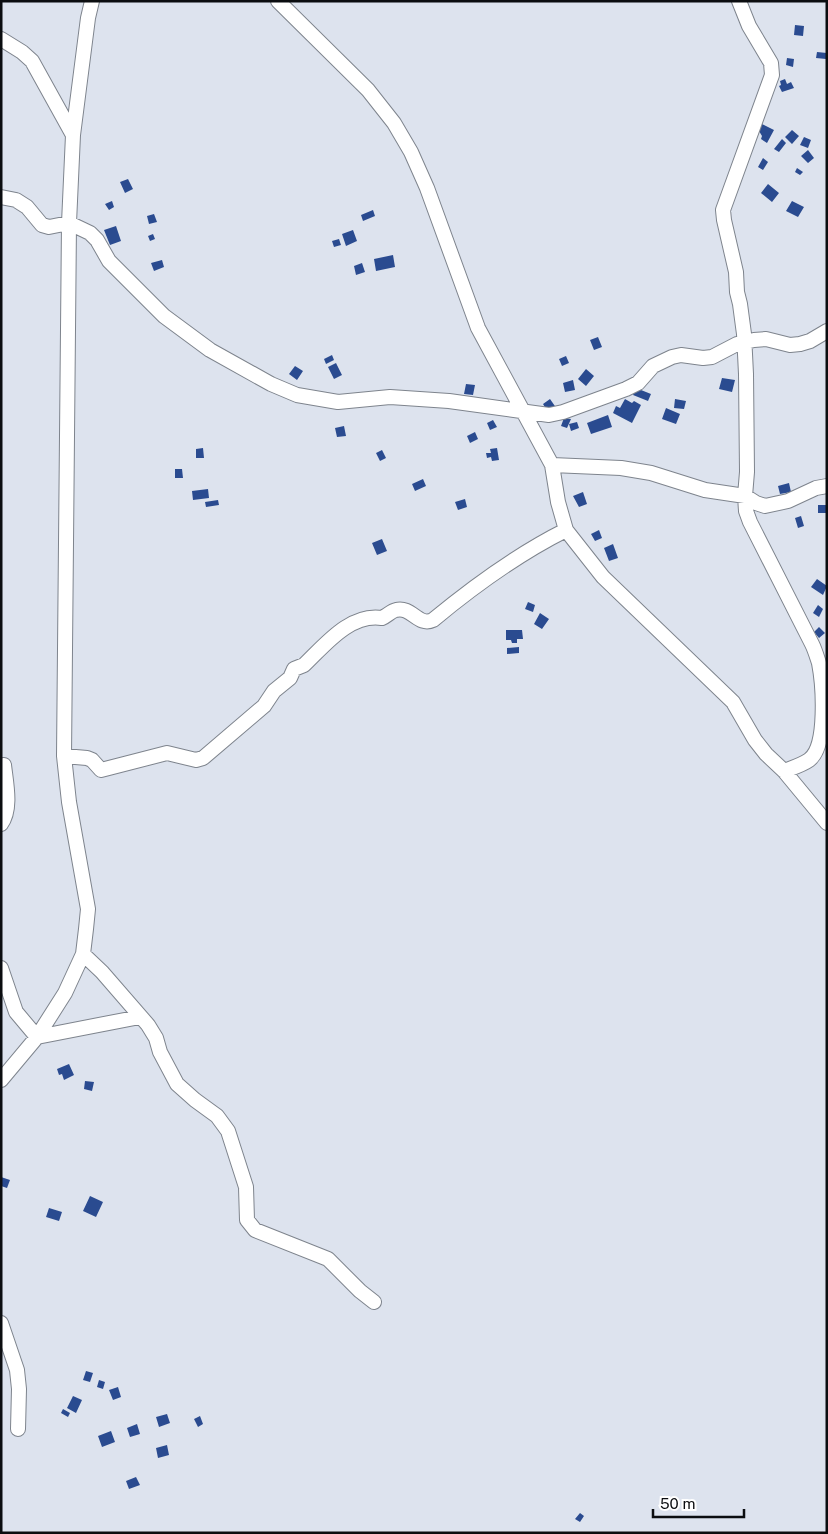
<svg xmlns="http://www.w3.org/2000/svg" width="828" height="1534" font-family="'Public Sans',sans-serif">
  <rect width="100%" height="100%" fill="#dde3ee"/>
  <path fill="#2a4b90" d="M795,25L804,26L803,36L794,35Z
    M817,52L827,53L826,59L816,58Z
    M787,58L794,59L793,67L786,65Z
    M785,79L787,84L791,82L794,88L782,92L779,86L781,85L780,81Z
    M762,124L774,130L767,143L761,139L762,136L759,131Z
    M792,130L799,136L792,144L785,137Z
    M804,137L811,140L808,148L800,145Z
    M782,139L786,143L779,152L774,149Z
    M808,150L814,158L808,163L801,156Z
    M763,158L768,162L763,170L758,167Z
    M797,168L803,172L800,175L795,172Z
    M128,179L133,189L125,193L120,182Z
    M768,184L779,193L772,202L761,193Z
    M112,201L114,207L109,210L105,204Z
    M792,201L804,207L798,217L786,211Z
    M373,210L375,216L363,221L361,215Z
    M154,214L157,222L149,224L147,216Z
    M116,226L121,241L110,245L104,230Z
    M353,230L357,241L346,246L342,234Z
    M153,234L155,239L150,241L148,236Z
    M339,239L341,245L334,247L332,241Z
    M393,255L395,267L376,271L374,259Z
    M162,260L164,267L154,271L151,263Z
    M362,263L365,272L356,275L354,266Z
    M598,337L602,347L594,350L590,340Z
    M332,355L334,360L326,364L324,359Z
    M566,356L569,363L562,366L559,359Z
    M336,363L342,375L334,379L328,367Z
    M295,366L303,371L297,380L289,374Z
    M586,369L594,376L586,386L578,379Z
    M722,378L735,380L732,392L719,389Z
    M573,380L575,390L565,392L563,383Z
    M466,384L475,385L473,395L464,394Z
    M636,388L651,394L648,401L633,395Z
    M550,399L557,409L549,414L543,404Z
    M625,399L632,403L634,401L641,405L632,423L613,413L616,406L620,408Z
    M675,399L686,401L684,409L674,408Z
    M666,408L680,414L676,424L662,419Z
    M608,415L612,427L591,434L587,423Z
    M564,418L571,419L567,428L561,426Z
    M493,420L497,427L490,430L487,423Z
    M577,422L579,428L571,431L569,424Z
    M344,426L346,436L337,437L335,428Z
    M475,432L478,439L470,443L467,436Z
    M203,448L204,458H196V449Z
    M497,448L499,460L492,461L491,457L487,458L486,453H491L490,449Z
    M382,450L386,458L380,461L376,453Z
    M175,469H182L183,478H175Z
    M423,479L426,486L415,491L412,484Z
    M789,483L791,492L780,494L778,486Z
    M208,489L209,498L193,500L192,491Z
    M583,492L587,504L579,507L573,496Z
    M465,499L467,507L458,510L455,502Z
    M218,500L219,505L206,507L205,502Z
    M818,505H827V513H818Z
    M801,516L804,526L798,528L795,518Z
    M599,530L602,538L595,541L591,534Z
    M382,539L387,551L377,555L372,543Z
    M613,544L618,558L609,561L604,548Z
    M817,579L827,586L823,595L811,587Z
    M528,602L535,605L533,612L525,609Z
    M818,605L823,609L819,617L813,613Z
    M540,613L549,619L542,629L534,624Z
    M819,627L825,633L819,638L814,632Z
    M506,630H522L523,639H517V643H512L511,640H506Z
    M519,647V653L507,654V648Z
    M69,1064L74,1075L64,1080L62,1074L59,1075L57,1069Z
    M85,1081L94,1082L92,1091L84,1089Z
    M1,1177L10,1180L7,1188L1,1186Z
    M90,1196L103,1202L96,1217L83,1211Z
    M49,1208L62,1212L59,1221L46,1217Z
    M86,1371L93,1373L90,1382L83,1380Z
    M99,1380L105,1382L103,1389L97,1387Z
    M118,1387L121,1397L113,1400L109,1390Z
    M73,1396L82,1400L76,1413L67,1408Z
    M63,1409L70,1413L68,1417L61,1413Z
    M167,1414L170,1423L159,1427L156,1417Z
    M200,1416L203,1424L198,1427L194,1419Z
    M137,1424L140,1434L130,1437L127,1428Z
    M111,1431L115,1442L102,1447L98,1436Z
    M167,1445L169,1455L158,1458L156,1448Z
    M136,1477L140,1485L129,1489L126,1481Z
    M580,1513L584,1516L580,1522L575,1519Z"/>
  <g fill="none" stroke-linecap="round" stroke-linejoin="round">
    <defs>
      <path id="street" d="M278,1L368,90L394,123L411,152L427,188L478,328L552,465L558,502L566,530L603,577L733,702L755,740L766,754L784,771L827,823
        M739,1L749,26L771,63L772,75L723,210L724,220L736,272L737,292L740,304L744,334L746,374L747,472L745,496L746,511L750,522L812,644C815,650 817,657 819,663C823,684 828,746 809,760C802,765 792,768 784,771
        M1,39L22,52L32,61L73,135
        M1,197L16,200L27,207L42,225L49,227L69,223L90,233L97,240L109,261L164,316L210,350L271,384L297,395L338,402L390,397L449,401L549,415L563,412L626,389L638,383L653,366L672,357L681,355L703,358L712,357L737,344L754,340L766,339L790,345L800,344L810,341L827,331
        M552,465L621,468L651,473L705,490L745,496L756,503L765,506L788,501L816,488L827,486
        M64,756L87,758L92,760L101,770L167,753L196,760L203,758L264,706L274,691L290,678L294,669L304,665C325,645 350,613 382,618C387,616 391,611 396,610C412,606 418,627 433,620C474,586 518,554 566,530
        M1,824C12,809 6,783 4,765
        M83,954L102,972L148,1025L156,1038L160,1052L177,1084L195,1100L217,1116L228,1131L246,1187L247,1220L255,1230L328,1259L360,1291L374,1302
        M1,968L16,1012L37,1037L140,1017
        M1,1080L37,1037L65,993L83,954L86,929L88,909L69,802L64,756L69,223L73,135L88,18L92,1
        M1,1323L17,1370L19,1389L18,1429"/>
    </defs>
    <use href="#street" stroke="#7e848d" stroke-width="16"/>
    <use href="#street" stroke="#fff" stroke-width="14"/>
  </g>
  <rect width="828" height="1534" fill="none" stroke="#0b0d10" stroke-width="5"/>
  <path d="M653 1509v8h91v-8" fill="none" stroke="#0b0d10" stroke-width="2.5"/>
  <text x="660" y="1509" font-size="15" fill="#0b0d10" stroke="#ffffff" stroke-width="4" paint-order="stroke">50 m</text>
</svg>
